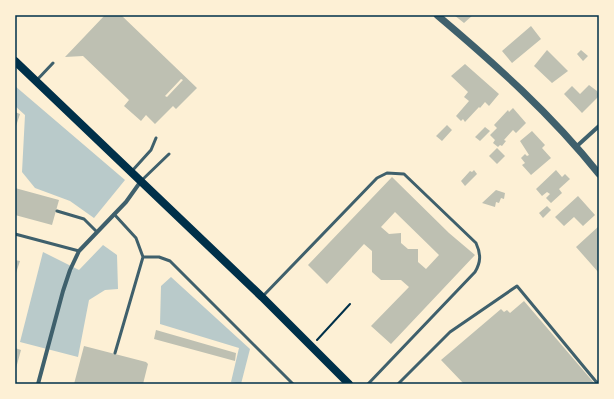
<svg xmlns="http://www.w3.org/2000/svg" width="614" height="399" font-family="Overpass,sans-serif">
  <rect width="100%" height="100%" fill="#fdf0d5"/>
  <path fill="#b9caca" d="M15,86L125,180L94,218L70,201L35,188L22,172L25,115L15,106Z
    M103,245L117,255L118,289L105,290L89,300L78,357L20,342L43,252L79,270Z
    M171,277L250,349L241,384L231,382L239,348L160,324L161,286Z"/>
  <path fill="#bec0b2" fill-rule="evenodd" d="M105,15H121L197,88L176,109L173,106L155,124L146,115L141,121L124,106L129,100L83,56L65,57ZM181,79L183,80L167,97L165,96Z
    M454,15H473L464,23Z
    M531,26L541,39L512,63L502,51Z
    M547,50L568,71L552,83L534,66Z
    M581,50L588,56L583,61L577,54Z
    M465,64L499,94L489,106L485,102L480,108L479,107L465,122L463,119L461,121L456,116L469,101L464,97L468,92L451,76Z
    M589,85L597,91L599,96L582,113L564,94L572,86L580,94Z
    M513,108L526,123L516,133L513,130L504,140L506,141L502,146L500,145L498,147L493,143L495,140L490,135L497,128L494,125L508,110L509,112Z
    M15,112L20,114L15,129Z
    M447,125L452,130L442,141L436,136Z
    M485,127L490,131L480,141L475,137Z
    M532,131L545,145L542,148L551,158L531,175L522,165L525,163L521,158L525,154L527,156L529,155L520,141Z
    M497,148L505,156L497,164L489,156Z
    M474,170L477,174L465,186L461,181L470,171L472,172Z
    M556,170L562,177L565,174L570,179L559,189L562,193L551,203L546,198L550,194L547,192L542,196L536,189Z
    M392,177L449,233L475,255L391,344L371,326L409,287L401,280H381L372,272V251L364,244L327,284L308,265ZM395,212L439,255L426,269L418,262V249H408L401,243V233L389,234L381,227Z
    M15,188L59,200L52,225L15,215Z
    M496,190L505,193L504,199L501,198L499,203L496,202L495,207L482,203Z
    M578,196L595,215L583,226L574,217L564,226L555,217Z
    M547,206L551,210L543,218L539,213Z
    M599,226V273L576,247Z
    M15,260L20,261L15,276Z
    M524,301L595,384H464L441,360L501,309L504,312L507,310L510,313Z
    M156,330L236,353L235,361L154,339Z
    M84,346L146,362L148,364L143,384H74Z
    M15,348L21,350L15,372Z"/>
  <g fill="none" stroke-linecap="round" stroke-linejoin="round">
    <path stroke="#003049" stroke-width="2" d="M599,337V340
      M317,340L350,304"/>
    <path stroke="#3f606c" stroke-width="3" d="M36,81L53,63
      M132,171L151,150L156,138
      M141,181L169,154
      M57,211L84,219L97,232
      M114,214L136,238L143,257H159L170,261L293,384
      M15,234L79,251
      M263,296L377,178L387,173L404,174L476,243C481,254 481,262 475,272L368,384
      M115,353L143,257
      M398,384L450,332L517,286L598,384"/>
    <path stroke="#3f606c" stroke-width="4" d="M577,146L599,126
      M38,384L63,291L70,270L79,251L126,202L141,181"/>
    <path stroke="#3f606c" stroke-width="7" d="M437,15C495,64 551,114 599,174"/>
    <path stroke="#003049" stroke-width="8" d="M15,61L262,297L349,384"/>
  </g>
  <rect width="614" height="399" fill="none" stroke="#fdf0d5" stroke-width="32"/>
  <rect x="16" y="16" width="582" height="367" fill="none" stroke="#003049" stroke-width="1.5"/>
</svg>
